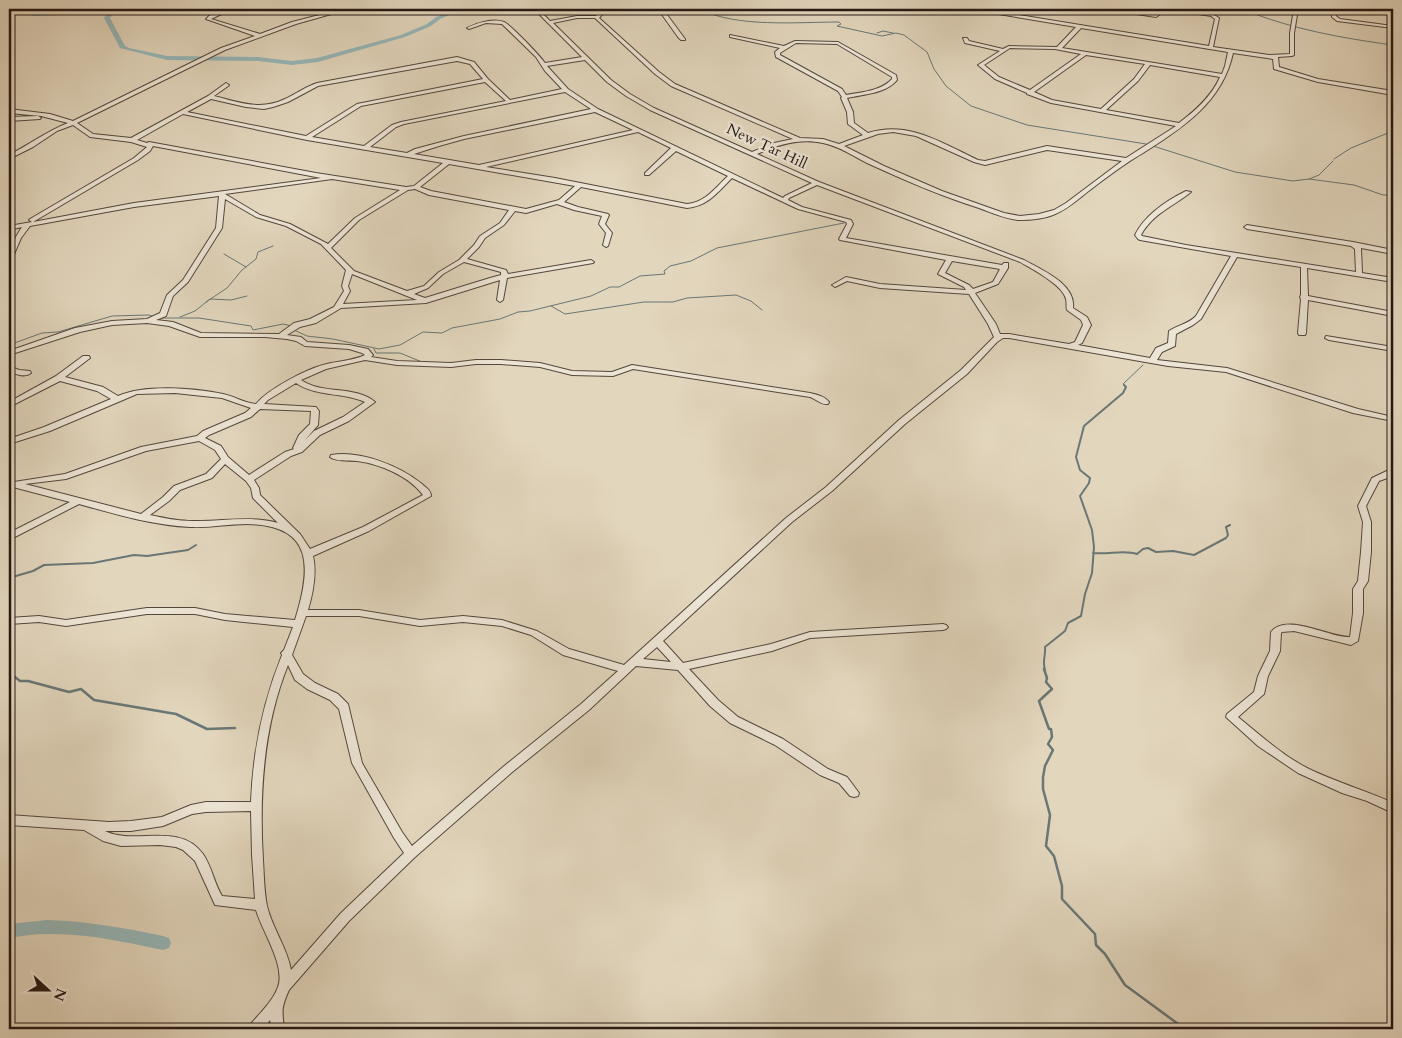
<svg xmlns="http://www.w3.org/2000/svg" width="1402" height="1038" font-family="Cardo,serif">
  <rect width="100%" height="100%" fill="#e2d6bd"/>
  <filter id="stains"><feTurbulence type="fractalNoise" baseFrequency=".004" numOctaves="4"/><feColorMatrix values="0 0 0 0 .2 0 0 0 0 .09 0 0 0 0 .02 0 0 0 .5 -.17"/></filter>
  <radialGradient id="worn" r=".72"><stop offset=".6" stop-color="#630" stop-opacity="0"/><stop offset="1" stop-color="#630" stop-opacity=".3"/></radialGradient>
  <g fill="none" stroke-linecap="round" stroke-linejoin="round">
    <path stroke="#697776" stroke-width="1" d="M700,9C735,28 799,22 839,22L841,24L837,26L882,36L896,33L904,35L927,52L934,69L946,86L971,106L1027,125L1146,144
      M1242,9C1291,29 1341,38 1393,45
      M877,33L883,31L893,33
      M1153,146L1235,172L1293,181L1309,179L1354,185L1383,195H1393
      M1334,159L1351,148L1393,131
      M1309,179L1319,175L1333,161
      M224,254L246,267
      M206,302L227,288L242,270L256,259L258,252L273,246
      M551,306L565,314L644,302H673L687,298L736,295L751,301L762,310
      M180,317L195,311L210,299L231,300L247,296
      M159,318H199L251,326L253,330L283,324L292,326
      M294,330L307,336L333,339L379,349L400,345L423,332L442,333L452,328L500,319L518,312L530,311L591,296L610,287H619L640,276L665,274L664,271L670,266L691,261L717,248L844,223
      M9,345L42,333L58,332L112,316L149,315L154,317
      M374,349L376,353H400L422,362
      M1125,386L1123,384L1143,365"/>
    <path stroke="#697776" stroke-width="2" d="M1093,553C1109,555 1123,549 1137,554L1143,549L1148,548L1156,552L1173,551L1194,555L1226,538L1228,535L1226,527L1230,525
      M9,578L33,571L44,565L93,563L134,555L147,556L188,550L196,545
      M1045,670C1042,661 1046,655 1045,647L1065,631L1068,623L1081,616L1085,594L1092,573L1094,547L1092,530L1080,496L1089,483L1090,478L1080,470L1076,457L1084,426L1123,393L1126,387L1124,385"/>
    <path stroke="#697776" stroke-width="2.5" d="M1044,669L1047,678L1046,682L1052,689L1039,701L1049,729H1051L1052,737L1048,744L1053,750L1045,766L1043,777V789L1050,815L1046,846L1054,856L1062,886V899L1095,934L1096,945L1105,954L1125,985L1185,1029
      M9,676L15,677L20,681H28L69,692L81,689L94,700L176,714L207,729L235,728"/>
    <path fill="#96b7b8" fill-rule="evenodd" d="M9,9H28L29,12H35L125,9L114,12L110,18L125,46L129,48L167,56L258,57L292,61L317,58L401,35L427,24L436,17L455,9H463L440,19L431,26L405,37L318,62L292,65L258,61L167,60L120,48L104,18L108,13L35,16L24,14L23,12H9Z
      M47,920C87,921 125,928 163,936L169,938L171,943L169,948L163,950C125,942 86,933 47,934C34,934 22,936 9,938V924Z"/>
    <defs>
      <path id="minor" d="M226,9H232L211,19L260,34L292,22L343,9H349L296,24L225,50L77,123L93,134L131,138L208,96L226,83L229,85L228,86L214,96C238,102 261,111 285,99C296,94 305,87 317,83L457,57L474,62L488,79L510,100L562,89L545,71L536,57L502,24L486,23L469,29L467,28C476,23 493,18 504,22C511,25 540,56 545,63L582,57L534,9H538L550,21L577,16H596L603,9H607L599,18L659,72L675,84L800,138L823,139L839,144L863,135L848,124L847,112L841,98L842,97L838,91L776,57L775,52L780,48L730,37V35L784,46L795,41L838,42L896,75L897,80C885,94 864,94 847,98L853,112L854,123L868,133C908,120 942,143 978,160L985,161L1047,146L1126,158L1176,126L1051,103L1027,94V93L995,79L978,65L1000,51L965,43L963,38H967L969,41L1003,49L1009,46L1057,47L1076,27L975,10L973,9H982L1209,46L1215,19L1211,16L1169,9C1181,8 1209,10 1219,18L1213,47L1269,55L1290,54V33L1294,9H1298L1294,33V55L1292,56L1278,57L1279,67L1318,79L1393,91V95L1318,82L1274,69L1273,59L1233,53C1223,101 1183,128 1143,153C1124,164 1107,177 1090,190C1078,199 1067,210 1053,215C1043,219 1030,220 1019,220C1006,219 992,213 979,208C941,196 904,180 867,163C853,156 839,146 823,143C799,138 778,145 757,154L819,182L1024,260C1042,270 1076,284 1073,308L1087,317L1091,325L1082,343L1078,345L1150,358L1156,348L1168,343L1169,331C1178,325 1188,324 1196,316L1231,256L1140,240L1138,239L1135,235C1145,215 1166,201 1186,191L1191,192C1174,206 1152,214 1141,235L1142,236L1186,245L1356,272L1355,249L1351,246L1247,229L1244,227L1247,225L1353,242L1393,250V254L1361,248L1362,273L1393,278V282L1307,268L1308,296L1393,312V316L1308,300L1306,333L1305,335H1299L1298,333L1301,299L1300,297L1301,295V267L1237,257L1201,319L1193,325L1176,334L1175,346L1162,352L1157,360L1227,368L1358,409L1393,417V421L1353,413L1226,372L1168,366L1009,338H1003L997,342L967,374L905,424L832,491L792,522L663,641L683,663L771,644L810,632L943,624L946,625L948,627L946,629L943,630L810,638L772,651L689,669L718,700L738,717L783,739L828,769L847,777L859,793L858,796L854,797L850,796L839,783L820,775L775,745L730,723L710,706L678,670L636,666L589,710L511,773L415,857L349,921L289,990C281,1008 282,1010 284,1029H272L270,1020L263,1029H249L250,1025C260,1013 273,1001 278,987C286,966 262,931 256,910L215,905L195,861L183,850L176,847L160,845L121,846L103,841L84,830L9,825V815L109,822L131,821L162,817L191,805L206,802H251C253,750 263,702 282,655L281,653L284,650L293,627L225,620L195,614H147L66,626L39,622L9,624V618L39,616L66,620L147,608H195L225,614L295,620C311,569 315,525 247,524C228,524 209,528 190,527C152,525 115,514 79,504L9,540V533L70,502L9,486V480L14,482L65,474L141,447L197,436L203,431L245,413L251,408L222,398L175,393L137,394L50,431L9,444V439L44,427L111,399L97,391L60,381L9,407V402L56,376L83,356H89L90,358L65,377L103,387L118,396C145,384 193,388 223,394C234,396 244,403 256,404C268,389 305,370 323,365C336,361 353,361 365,355L362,353L349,349L305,346L296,341L287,339L265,337H200L169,326L147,323L112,325L80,332L9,355V351L75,328L112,321L147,319L160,313L167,295L183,280L216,228L219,196L134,207L30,226L21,238L12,259L9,261C9,248 15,238 22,227L9,230V226L32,222L29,220L30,219L134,158L147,147L131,142L90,137L73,125L57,131L33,147L9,159V155C29,145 47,131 68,123L41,116L9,113V109L50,114L73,121L221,48L255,36L206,19L211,14ZM577,18H595L655,74L671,86L793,139L774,143L752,152L654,108L630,94L611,80L553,23ZM1081,28L1228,52L1225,66L1222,74L1062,48ZM796,43L837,44L892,77V79C881,91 862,92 846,95L842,89L780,55V53ZM1010,48L1055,49L1081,54L1030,90L999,77L984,65ZM1086,55L1145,64L1134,79L1101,109L1052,100L1034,92ZM585,60L607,82L626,96L650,110L812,183L785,196L783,198L598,109L568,89L547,66ZM457,61L470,64L483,79L357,104L306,136L187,112L211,99L246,107L264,109L273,107L288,102L318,86ZM1150,65L1220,77C1212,96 1195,111 1179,123L1106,110L1138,81ZM485,82L506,101L401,122L392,125L364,146L312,137L361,106ZM565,92L591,109L464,136L415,149L407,153L370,147L396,127L404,124ZM595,112L633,130L479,165L414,154L439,146L464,139ZM183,114L307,140L443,163L414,186L406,187L316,173L149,142L147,143L137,140ZM638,132L671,148L645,173V175H649L676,151L728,176C715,188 706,202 687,204L555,178L486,167ZM893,132L916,136L974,162L985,165L1047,150L1122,161L1066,203L1054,210L1039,214L1020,216L1004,213L942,191L884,166L844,146L878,134ZM153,146L316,177L321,178L134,203L33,222L138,160L150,151ZM449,164L575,186L559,200L526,209L431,191L420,187ZM732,178L798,209L846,222L847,224L839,239L840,240L946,260L938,274L964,287L966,290L880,284L846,277L832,285L835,287L847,281L880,288L969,294L988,324L994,337L961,370L899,420L826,487L786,518L624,665L569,649L537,631L502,620L463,616L420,620L359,610H308C313,593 317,573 313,556L369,531L431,496C431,490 426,488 422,484C400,466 360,450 331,455L330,457C336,462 348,460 357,461C380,464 409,476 423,495L363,527L310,549L300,534L260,495L259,488L254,480L291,456L302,452L320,435L349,421L375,402C355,385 323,395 301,380L326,369L365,360L397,365L451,367L476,364H501L540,367L572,375L613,376L633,369L810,397C816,399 821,405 828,404L829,402C824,396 818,395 810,393L632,365L612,372L572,371L540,363L501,360H476L451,363L397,361L371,357L373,355L368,349L349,345L307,342L301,337L287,335L300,327L316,323L341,308L426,303L500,280L497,300L500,302L503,300L507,278L593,263L594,262L591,260L508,274L506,270L467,259L479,247L485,238L504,225L515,211L526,213L557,204L574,210L602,216L599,224L606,233L603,245L606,247L608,246L612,233L605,224L609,215L608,214L578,207L564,202L581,187L687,208C708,206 718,192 732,178ZM332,179L400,190L355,218L328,244L290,224L260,215L225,194ZM817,185L1020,262C1032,269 1063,285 1066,299C1067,303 1066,307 1067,310L1081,320L1083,325L1075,342L1069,344L1009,334H1000L996,324L975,293L998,284L1008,268V263H1004L1002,265L846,238L853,224L851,220L802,207L788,200L789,198ZM415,189L429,195L509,210L500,223L480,236L474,245L459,260L439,272L424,286L407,291L354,271L331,248L359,220L408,190ZM225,199L256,217L286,226L321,244L346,270L342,286L344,291L334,307L310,319L294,323L279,334L201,333L173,322L156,320L166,316L173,296L188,282L222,228ZM952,261L1000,269L993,282L973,289L969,285L945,273ZM464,262L501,272V275L490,278L425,298L414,294L428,288L443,274ZM352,274L417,300L343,304L350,291L348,286ZM296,383C316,397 343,392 365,402L343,417L314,431L305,440L318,425L319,411L316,407L264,404L268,400ZM260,409L311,411L310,424L299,435L293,448L294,449L285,452L249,475L228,457L221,446L205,438L209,435L251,417ZM199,441L215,450L221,459L206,474L174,486L163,497L141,514L25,484L66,479L146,451ZM225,464L246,481L251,488L253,498L278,523C250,515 221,522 192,521C178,521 164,518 150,515L169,501L180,490L212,478ZM306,616H359L420,626L463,622L502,626L531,635L563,655L618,671L581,704L503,767L412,846L402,832L362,763L348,704L338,694L315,683L303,674L292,655ZM657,647L671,662L643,659ZM288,665L295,680L307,689L330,700L339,709L352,763L394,838L404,853L341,913L291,970C287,947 272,928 267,906C264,891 264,875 263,860C259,794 263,727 288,665ZM251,811L252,855L255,899L222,896C214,883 212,867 203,854C179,821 135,846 105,831H131L163,826L192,814L206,812Z
        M658,9H662L665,12L685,39V40H681L678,37Z
        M1108,9H1117L1155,14L1163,9H1168L1156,17L1110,10Z
        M1331,9H1335L1336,16L1340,19L1393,26V28L1337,21L1332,17Z
        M1350,9L1393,12V14L1352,10Z
        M38,116L41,118L40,119L9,121V117Z
        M1326,336L1393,347V351L1329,340L1325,338Z
        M9,366L19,370L30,371L31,373C25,378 15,374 9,371Z
        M1393,468V476L1379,481L1366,506L1371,522V552L1368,581L1363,589V613L1358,641L1351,645L1294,631L1282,632L1281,633L1280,651L1268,676L1264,694L1238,717C1260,735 1282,755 1307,768C1335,782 1365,790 1393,803V813L1367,801L1342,793L1298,773L1258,746L1226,717L1227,714L1254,692L1258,676L1270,651L1271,632C1286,612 1330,638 1350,637L1353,613V589L1358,581L1361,552L1363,522L1358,506L1372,478Z"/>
    </defs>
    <use href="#minor" stroke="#54483e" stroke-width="2"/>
    <use href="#minor" fill="#ece4d4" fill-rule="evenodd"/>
  </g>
  <g text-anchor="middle" stroke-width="4.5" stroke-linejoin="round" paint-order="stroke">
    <g font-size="15" fill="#251814" stroke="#ece4d4">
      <text transform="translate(767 146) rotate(25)" y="5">New Tar Hill</text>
    </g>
  </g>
  <rect width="1402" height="1038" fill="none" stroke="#e2d6bd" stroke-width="30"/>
  <rect x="10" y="10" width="1382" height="1018" fill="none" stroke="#251814" stroke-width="2.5"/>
  <rect x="15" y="15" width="1372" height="1008" fill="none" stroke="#251814"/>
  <g transform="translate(48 990) rotate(111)" stroke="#ece4d4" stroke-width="4" paint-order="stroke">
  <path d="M0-4L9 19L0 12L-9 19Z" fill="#251814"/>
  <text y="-8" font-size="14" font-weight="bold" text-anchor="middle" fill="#251814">N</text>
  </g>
  <rect width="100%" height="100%" filter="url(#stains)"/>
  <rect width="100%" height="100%" fill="url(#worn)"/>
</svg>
